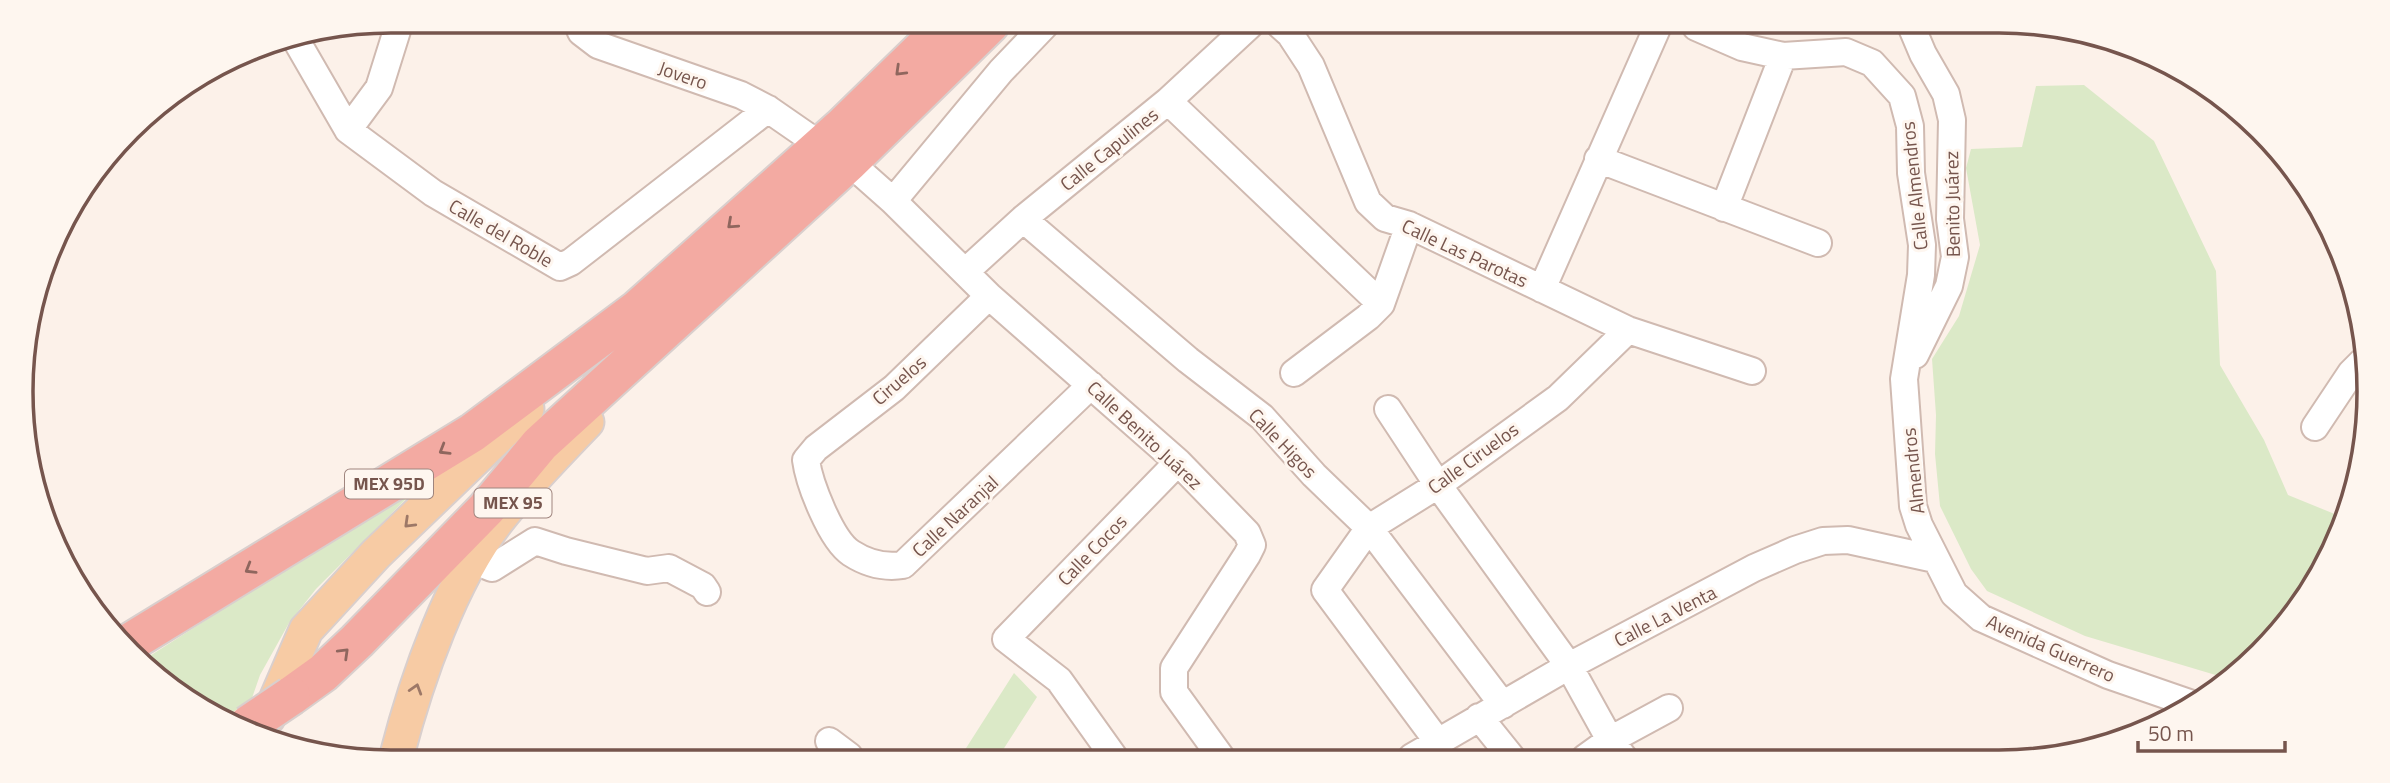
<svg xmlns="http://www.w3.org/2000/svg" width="2390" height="783" font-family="'Titillium Web',sans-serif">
  <rect width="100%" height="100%" fill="#fcf1e9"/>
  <path fill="#dbe9c7" d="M2084,85L2154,141L2216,271L2220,365L2264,440L2288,495L2342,517L2320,576L2243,670L2229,679L2085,636L1987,591L1971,569L1940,506L1935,454L1936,415L1932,359L1959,316L1980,245L1966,168L1971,149L2022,147L2036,86Z
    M426,479L316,589L289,623L260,675L252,698L227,717L185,699L145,659Z
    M1014,673L1037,697L999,756H961Z"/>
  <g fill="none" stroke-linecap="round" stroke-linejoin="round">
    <defs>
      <path id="minor" d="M577,22L581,32L598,45L741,95L768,109L820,145
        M1280,25L1290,34L1311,66L1368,202L1385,218L1409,225L1628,330L1752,371
        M1696,27L1742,47L1783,56L1846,52L1872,63L1902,96L1910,126L1911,173L1922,245L1921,275L1904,379L1913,506L1919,525L1954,594L1981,618L2108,675L2192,704
        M1912,28L1923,54L1946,94L1952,120L1950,219L1955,257L1949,286L1915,355
        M296,40L348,130L433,193L560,267L571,262L768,109
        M1168,101L1381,304
        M348,130L379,88L400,21
        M1598,159L1818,243
        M849,162L893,201L989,296L1178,462L1247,533L1252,545L1247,555L1174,668V692L1221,757
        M893,201L1001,71L1046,24
        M1724,208L1783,56
        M1023,219L1188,360L1262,417L1314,475L1369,528L1503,705
        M965,272L1023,219L1168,101L1250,25
        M1542,289L1658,26
        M989,296L894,388L816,448L806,460C809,483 831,540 851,553C868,564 884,568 903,565L1091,385
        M1294,373L1368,317L1381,304L1409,225
        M1388,409L1438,485L1569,666L1610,740L1624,758
        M2315,427L2351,373L2362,362
        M472,560L492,568L535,541L566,551L647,571L669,568L703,586L707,592
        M1479,717L1512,758
        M829,741L849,756
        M1438,742L1325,590L1369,528L1438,485L1558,398L1628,330
        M1114,757L1059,680L1006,639L1178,462
        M1412,757L1569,666L1754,568L1795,550L1823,541L1848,540L1935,559
        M1585,758L1610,740L1669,708"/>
      <path id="major" d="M268,718L306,630L376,554L527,409
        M397,755C416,681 452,576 501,516C527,484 558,452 587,422"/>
      <path id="highway" d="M129,643L472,433L638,309L841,128L949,23
        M291,696L323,673L357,641L486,509L540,444L849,162L990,24"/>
    </defs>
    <use href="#minor" stroke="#d0bab1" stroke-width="30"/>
    <use href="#major" stroke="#d9cfcd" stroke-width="37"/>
    <use href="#highway" stroke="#d9cfcd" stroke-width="42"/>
    <use href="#minor" stroke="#fff" stroke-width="26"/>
    <use href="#major" stroke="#f7cba4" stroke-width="33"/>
    <use href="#highway" stroke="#f3aaa2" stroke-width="38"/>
    <defs>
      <path id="highway-bridge" d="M248,725L291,696"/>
    </defs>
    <use href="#highway-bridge" stroke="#d9cfcd" stroke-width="42" stroke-linecap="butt"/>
    <use href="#highway-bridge" stroke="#f3aaa2" stroke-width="38"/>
  </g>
  <defs><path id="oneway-chevron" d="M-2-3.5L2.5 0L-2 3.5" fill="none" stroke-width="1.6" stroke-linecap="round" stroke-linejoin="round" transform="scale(1.75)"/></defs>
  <g stroke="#8f665e">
    <use href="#oneway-chevron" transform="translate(900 71) rotate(136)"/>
    <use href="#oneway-chevron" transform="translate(732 224) rotate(138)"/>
    <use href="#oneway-chevron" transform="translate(444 450) rotate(149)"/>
    <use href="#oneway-chevron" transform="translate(250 569) rotate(149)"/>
    <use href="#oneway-chevron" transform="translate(344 653) rotate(-44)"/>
  </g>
  <g stroke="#9d7867">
    <use href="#oneway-chevron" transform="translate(409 523) rotate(136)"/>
    <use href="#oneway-chevron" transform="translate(416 689) rotate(-73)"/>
  </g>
  <g text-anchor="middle" stroke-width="6" stroke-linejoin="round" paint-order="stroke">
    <g fill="#fef6ef" stroke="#9f857e" stroke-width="2">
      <rect x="345" y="469.5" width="88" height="29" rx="5"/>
      <rect x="474.5" y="488.5" width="77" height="29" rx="5"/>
    </g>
    <g font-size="18" font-weight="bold" fill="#76554d">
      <text x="389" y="490">MEX 95D</text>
      <text x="513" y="509">MEX 95</text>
    </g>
    <g font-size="19" fill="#76554d" stroke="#fef6ef">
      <text transform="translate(683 75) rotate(19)" y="7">Jovero</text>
      <text transform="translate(1109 149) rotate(-39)" y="7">Calle Capulines</text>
      <text transform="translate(1914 186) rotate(-96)" y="7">Calle Almendros</text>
      <text transform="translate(1952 204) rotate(-91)" y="7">Benito Juárez</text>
      <text transform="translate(501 233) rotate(30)" y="7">Calle del Roble</text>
      <text transform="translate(1465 253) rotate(25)" y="7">Calle Las Parotas</text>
      <text transform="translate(899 380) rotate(-41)" y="7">Ciruelos</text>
      <text transform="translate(1145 435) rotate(43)" y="7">Calle Benito Juárez</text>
      <text transform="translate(1283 443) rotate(46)" y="7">Calle Higos</text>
      <text transform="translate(1473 458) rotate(-36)" y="7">Calle Ciruelos</text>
      <text transform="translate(1913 471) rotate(-96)" y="7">Almendros</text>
      <text transform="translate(955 516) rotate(-43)" y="7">Calle Naranjal</text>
      <text transform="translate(1092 550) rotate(-46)" y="7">Calle Cocos</text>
      <text transform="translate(1665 616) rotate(-27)" y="7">Calle La Venta</text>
      <text transform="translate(2051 648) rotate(24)" y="7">Avenida Guerrero</text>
    </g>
  </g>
  <path d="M0 0H2390V783H0ZM391 33H1999A358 358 0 0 1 2357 391V392A358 358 0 0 1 1999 750H391A358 358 0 0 1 33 392V391A358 358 0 0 1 391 33Z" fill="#fef6ef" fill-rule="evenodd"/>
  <path fill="none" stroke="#76554d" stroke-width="3.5" d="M391 33H1999A358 358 0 0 1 2357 391V392A358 358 0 0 1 1999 750H391A358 358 0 0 1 33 392V391A358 358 0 0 1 391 33Z"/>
  <path d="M2138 741v10h147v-10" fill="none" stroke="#76554d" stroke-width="3.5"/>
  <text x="2148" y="741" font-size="21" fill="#76554d" stroke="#fef6ef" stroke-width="5" paint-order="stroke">50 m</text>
</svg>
